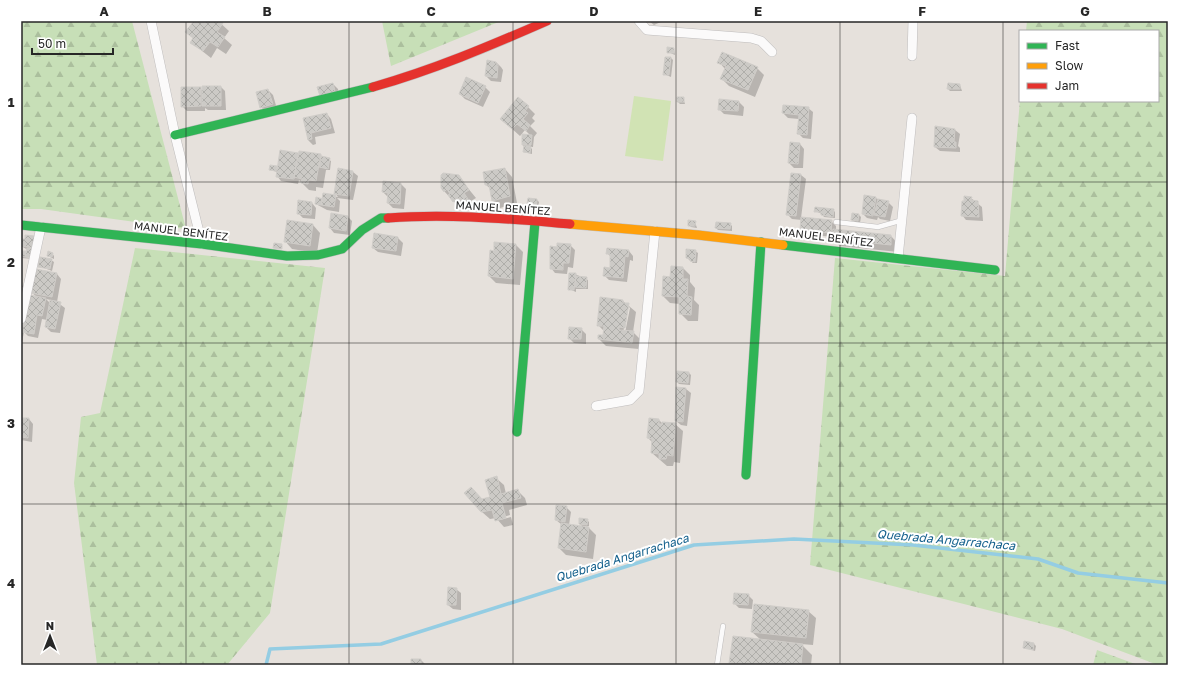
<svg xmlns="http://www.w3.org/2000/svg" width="1189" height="686" font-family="'Golos Text',sans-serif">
  <defs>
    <pattern id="forest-firs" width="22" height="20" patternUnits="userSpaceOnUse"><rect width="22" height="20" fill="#c7dfb7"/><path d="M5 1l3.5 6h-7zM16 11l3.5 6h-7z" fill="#abbf9d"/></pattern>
    <pattern id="building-cross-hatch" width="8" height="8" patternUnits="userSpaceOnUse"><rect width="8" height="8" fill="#cccac6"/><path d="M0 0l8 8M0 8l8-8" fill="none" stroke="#afaeaa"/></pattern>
  </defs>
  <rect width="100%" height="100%" fill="#e6e1dc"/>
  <path fill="url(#forest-firs)" d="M21,21H132L186,229L41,209H21Z
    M382,21H501L391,66Z
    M1027,21H1168V665H1158L1062,629L810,565L835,258L1005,276L1020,100L1158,101V31H1026Z
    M135,248L325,268L270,613L227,665H97L74,483L81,417L100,413Z
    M1097,650L1138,665H1093Z"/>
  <path fill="#d1e3b4" d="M634,96L671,101L663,161L625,156Z"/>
  <path fill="#0003" fill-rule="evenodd" d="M195,21H201L205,24L207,21H218L229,31L224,38L232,45L226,54L217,48L211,58L192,43L194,39L187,32Z
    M649,21H663L654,25Z
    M674,49L675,55L668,52Z
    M671,58L673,60L671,77L664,74Z
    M488,62H496L501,67L503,70L501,82L491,81L486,76Z
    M719,62L757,68L764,75L755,97L729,86L721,78L725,69Z
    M333,84L338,89L339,96L318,88Z
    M960,85L962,91H950L948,89Z
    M221,87L225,91L226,110H208L205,108V111H187L182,106L200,88L203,91Z
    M485,87L490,92L483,107L465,99L460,94Z
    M268,90L273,95L277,109L266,112L261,107Z
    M683,98L685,104H680L678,102Z
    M739,102L744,107L743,116L724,114L719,109Z
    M528,107L535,114L532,118L535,121L530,126L537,133L534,137L533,147H530L532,149V154L524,152V147L523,145L531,136L525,130L520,136L501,119Z
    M808,108L813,112L811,139L803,138L798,133L799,119L788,118L783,113Z
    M327,114L331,119L335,133L315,137L316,144L313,145L308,140L304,119Z
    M955,130L960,134L958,146L960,148V152L940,151L935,147Z
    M800,144L804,149L803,168H794L789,163Z
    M297,154L320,155L331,161L330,170H326L323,188L316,187V191L309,190L299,180L298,184L281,181L277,176V172L271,170L276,167L278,168Z
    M505,169L512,177L517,203L500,208L493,201L491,189L486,185Z
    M353,172L358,176L353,200L337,198L340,201L339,212L327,210L316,204L323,200L324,195L338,197L335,193Z
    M801,175L806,179L801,218L831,221L836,226V231L891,236L898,244V252L840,246L833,239V237L805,234L801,229L802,220L792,219L787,214Z
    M458,176L476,198L471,201L475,206L470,210L465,205L461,209L444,191Z
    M401,184L406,189L404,209L393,208L388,203V197L383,192Z
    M875,198L888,202L893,207L890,221L880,219L878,217L877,220L867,218L863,214Z
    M971,198L982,207L983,221L966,220L962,215Z
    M537,200L539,202L537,213L529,212L527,210Z
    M312,203L316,208L315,219L303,218L298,213Z
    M833,210L835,212V218L824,217L822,214L815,211Z
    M859,215L861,217L860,223L855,222L852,220Z
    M348,217L352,221L350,235L334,233L330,228Z
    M695,222L697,228L691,227L689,225Z
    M730,224L732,226V231L718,230L716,228Z
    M313,225L320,233L317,253L292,249L285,241Z
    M375,235L398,238L403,243L401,256L378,252L373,248Z
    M35,237L34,259L21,258V252L27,253L28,250L21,246V240Z
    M516,245L523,252L520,285L496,283L489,276L494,252Z
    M570,245L575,250L573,268L568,267L567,274L555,273L551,268L558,248Z
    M629,251L633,256V261L630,260L627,282L609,280L604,275L611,269V257L607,253Z
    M695,251L698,253L697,263H693L687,258Z
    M52,253L54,256V259L48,256Z
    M51,260L54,262L52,271L39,266Z
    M683,268L690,275V282L695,288L694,300L699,305L698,321H688L680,313V304L670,303L663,296L671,278Z
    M57,274L61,279L57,302L65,308L60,333L51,332L46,327L47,320L42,319L38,338L28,336L24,332L21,347V331L23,333L31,296L37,297L32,293ZM46,299L51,300V304Z
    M575,274L588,280V289H576V292L569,289Z
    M601,298L623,301L636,312L633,332L640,339L639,349L606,346L599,339L604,337V331L598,325ZM628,306L630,308L625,333H623Z
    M581,329L586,334V344L574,343L569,338Z
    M689,373L691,375L690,385L679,384L677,382Z
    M677,388L686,389L691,393L687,426L681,425L676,421Z
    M21,419H29L33,424L32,442L21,440Z
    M659,420L662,423L675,424L683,431L680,463L674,462L673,466H667L652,453V442L648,438Z
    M496,478L504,485L506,494L518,491L525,498L527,505L509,510L510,515L500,518V520L511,517L513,525L504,527L496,518L490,519L482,512V500L491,498Z
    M566,507L571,512L569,525L583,527L580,524L587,520L589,522V526H587L596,535L593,559L566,555L559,548L562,525L556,520Z
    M456,589L461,593V610L453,609L448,605Z
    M748,595L753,600L752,609L739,608L734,603Z
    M808,611L816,618L813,645L801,644L812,655L811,665H733L730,662L761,640L752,632Z
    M1034,644L1036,646L1035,651L1024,647Z
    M421,660L426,665H412Z"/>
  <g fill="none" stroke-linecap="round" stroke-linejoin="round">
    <path stroke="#94cde3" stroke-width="3.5" d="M266,665L270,649L381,644L694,545L794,539L913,545L1038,559L1078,573L1168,583"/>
  </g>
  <path fill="url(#building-cross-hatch)" stroke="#d0cdc9" d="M194,21L205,23L206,21H220L223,23L217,32L225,37L218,47L210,42L203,51L190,43L193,38L185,32Z
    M667,47L674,48V53H667Z
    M722,52L758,67L748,90L720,79L726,66L717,63Z
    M665,57H671L669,75H663Z
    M487,60L496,62V64L498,65L497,78L485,76Z
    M466,77L486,86L478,103L459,94Z
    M333,83L335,91L320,96L317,87Z
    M948,83L960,84V89H947Z
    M202,86H221V106H202Z
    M181,87H201V106L181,107Z
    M268,89L273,104L260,108L256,92Z
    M518,97L529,106L525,111L528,113L523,119L530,125L526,131L517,124L512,129L500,119Z
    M677,97H684V102H677Z
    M719,99L739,101L738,111L718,110Z
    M783,105L809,107L807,135L797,134L799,115L782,113Z
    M327,113L331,128L311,133L312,139L308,140L303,118Z
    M935,126L955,129L954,142H956V148L934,147Z
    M522,134L532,135L531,145H522Z
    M790,142L800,143L798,164L788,163Z
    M524,146H531L530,153L523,152Z
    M280,150L298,153L294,179L276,177Z
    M299,151L321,154L316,181L309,180L308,184L301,183L302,179L294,177Z
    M321,156L330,158L328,169L319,167Z
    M270,165L277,166L276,171L269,170Z
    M338,168L353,171L349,196L334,194Z
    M505,168L510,196L492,201L489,185H485L483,172Z
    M443,173L459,175L469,190L464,193L468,199L462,203L458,198L453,202L448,195L450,194L447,189L444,192L441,188V175Z
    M791,173L801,174L796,216L786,215Z
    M383,181L401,183L400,204L387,203L388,193L382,192Z
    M323,193L336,195L334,207L321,205Z
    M864,195L876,197L873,216L862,214Z
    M964,196L972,197L971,200L978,201L979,217L961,216L962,201H964Z
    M316,197L323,199L321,205L315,204Z
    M528,198L537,199L536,212L526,211Z
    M878,199L889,201L885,217L874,215Z
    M298,200L312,202L311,215L297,214Z
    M815,207L834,209L833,217L821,215V212H814Z
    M331,213L348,216L346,231L329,228Z
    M852,213L859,214L858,221L851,220Z
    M801,217L832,220L831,233L800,230Z
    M287,220L313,224L310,246L284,242Z
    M688,220L696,221L695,226H688Z
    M716,222L731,223L730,229L715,228Z
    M833,229L891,235V245L832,239Z
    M374,233L398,237L396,251L372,248Z
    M25,235L35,236L34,248L21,246V239H25Z
    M494,242L516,244L513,279L488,276L490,250L494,251Z
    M274,243L282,244V249L273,248Z
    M557,243L571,244L569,263H563V270L550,269V246L557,247Z
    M27,248L33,249L32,258L25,257Z
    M607,248L629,250L628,257L625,256L623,278L603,276L604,267L610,268V254H606Z
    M686,249L696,250L695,262L690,261V259L686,258Z
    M21,251H26L25,257L21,256Z
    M48,251L53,253L52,257L47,256Z
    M40,257L52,259L50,269L38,267Z
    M671,266L683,267V279H688L687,296L692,297L691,315L679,314V297L662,296L663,276L670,277Z
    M36,269L57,273L52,297L31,293Z
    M569,273H576L574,290H568Z
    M576,276L587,277L586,288L575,287Z
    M21,285L25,286L21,298Z
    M30,295L46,298L42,316L37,315L34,334L22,332Z
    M600,297L623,300V303H629L625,328L619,327V330L634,331L632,343L598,339V335H603L604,326H597Z
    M50,300L61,302L55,329L45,327Z
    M569,327L582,328L581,339H568Z
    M677,371L689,372L688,383L676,382Z
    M676,387L686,388L683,422L675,421Z
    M21,418H29L28,438L21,437Z
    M649,418L659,419V424H662V422L676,423L673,456L667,455L666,459H659V454L651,453L652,439L647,438Z
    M497,476L501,494L518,489L521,498L502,503L506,518L495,521L492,510L481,512L464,493L471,487L482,499L490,497L485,480Z
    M556,505L567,506L565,522L555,520Z
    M579,518L588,519L587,525L579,524Z
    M561,523L589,527L586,552L558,548Z
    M448,587L457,588L456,605H447Z
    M734,593L749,594L748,605L733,604Z
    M754,604L809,610L806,638L751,632Z
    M733,636L803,644L801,665H749L729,663Z
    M1024,641L1034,643L1033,650L1023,648Z
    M411,659H421V665H411Z"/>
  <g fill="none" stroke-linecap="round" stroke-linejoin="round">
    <defs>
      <path id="lane" d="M836,222L878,227L903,220
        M717,665L723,626"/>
      <path id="street" d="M151,21L175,135L202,244
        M639,21L647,30L751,38L761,41L772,52
        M912,56L913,21
        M898,258L912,118
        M21,319L41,227
        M596,406L630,400L639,391L655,231"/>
      <path id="fast" d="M175,135L373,87
        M21,225L202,244L287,256L318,255L342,249L362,230L381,218H388
        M783,245L995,270
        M517,432L535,222
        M746,475L761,242"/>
      <path id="slow" d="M570,224L698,235L783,245"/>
      <path id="jam" d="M373,87C433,70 490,46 547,21
        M388,218C448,213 509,219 570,224"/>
    </defs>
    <use href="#lane" stroke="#bfbdbd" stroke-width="5.5"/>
    <use href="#street" stroke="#bfbdbd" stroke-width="10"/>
    <use href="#fast" stroke="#bfbdbd" stroke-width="10"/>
    <use href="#slow" stroke="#bfbdbd" stroke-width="10"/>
    <use href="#jam" stroke="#bfbdbd" stroke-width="10"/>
    <use href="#lane" stroke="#fbfafa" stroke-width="4.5"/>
    <use href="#street" stroke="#fbfafa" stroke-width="9"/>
    <use href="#fast" stroke="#30b455" stroke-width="9"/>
    <use href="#slow" stroke="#ff9f0a" stroke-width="9"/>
    <use href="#jam" stroke="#e5322d" stroke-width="9"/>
  </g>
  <path fill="none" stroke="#272727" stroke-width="1" stroke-opacity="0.55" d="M186,21V665M349,21V665M513,21V665M676,21V665M840,21V665M1003,21V665M21,182H1168M21,343H1168M21,504H1168"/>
  <g text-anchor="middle" stroke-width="4" stroke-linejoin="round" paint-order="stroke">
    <g font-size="11" fill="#272727" stroke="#fff">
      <text transform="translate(503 208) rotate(4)" y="4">MANUEL BENÍTEZ</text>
      <text transform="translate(181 231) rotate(7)" y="4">MANUEL BENÍTEZ</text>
      <text transform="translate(826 237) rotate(7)" y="4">MANUEL BENÍTEZ</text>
    </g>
    <g font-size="12" font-style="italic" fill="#15618d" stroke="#fff">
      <text transform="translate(946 540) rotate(5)" y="4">Quebrada Angarrachaca</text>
      <text transform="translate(622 558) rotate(-17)" y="4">Quebrada Angarrachaca</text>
    </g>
  </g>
  <rect width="1189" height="686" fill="none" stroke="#ffffff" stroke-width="44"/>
  <rect x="1019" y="30" width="140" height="72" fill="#ffffff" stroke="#a9a9a9"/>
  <rect x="1027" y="43" width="20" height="6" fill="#30b455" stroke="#a9a9a9"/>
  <text x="1055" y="50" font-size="12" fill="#272727">Fast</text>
  <rect x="1027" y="63" width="20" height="6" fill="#ff9f0a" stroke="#a9a9a9"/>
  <text x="1055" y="70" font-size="12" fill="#272727">Slow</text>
  <rect x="1027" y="83" width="20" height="6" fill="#e5322d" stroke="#a9a9a9"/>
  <text x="1055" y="90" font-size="12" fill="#272727">Jam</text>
  <g transform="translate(50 636)" stroke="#ffffff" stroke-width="3" paint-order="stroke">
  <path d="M0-3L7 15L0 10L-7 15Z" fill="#272727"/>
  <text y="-6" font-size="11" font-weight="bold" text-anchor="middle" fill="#272727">N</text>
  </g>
  <path d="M32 48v6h81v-6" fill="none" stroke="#272727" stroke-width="2"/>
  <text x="38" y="48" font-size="12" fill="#272727" stroke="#ffffff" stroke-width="3" paint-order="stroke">50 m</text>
  <rect x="22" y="22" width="1145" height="642" fill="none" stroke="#272727" stroke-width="1.5"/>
  <g font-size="13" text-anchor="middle" font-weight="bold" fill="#272727">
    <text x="104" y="16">A</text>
    <text x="267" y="16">B</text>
    <text x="431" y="16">C</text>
    <text x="594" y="16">D</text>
    <text x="758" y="16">E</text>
    <text x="922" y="16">F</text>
    <text x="1085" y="16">G</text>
    <text x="11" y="107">1</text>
    <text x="11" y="267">2</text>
    <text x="11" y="428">3</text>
    <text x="11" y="588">4</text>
  </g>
</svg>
